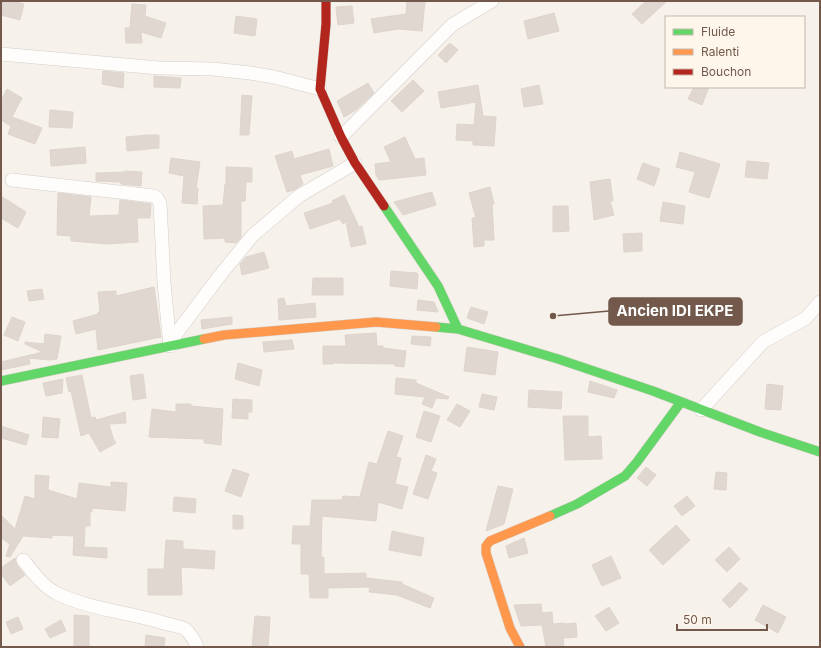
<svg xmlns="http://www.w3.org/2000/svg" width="821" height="648" font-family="Inter,sans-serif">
  <rect width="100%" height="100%" fill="#f6f1ea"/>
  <path fill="#dfd7d0" stroke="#ded4cd" d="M1,1H13L24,4L20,20L1,15Z
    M407,1H425L422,31L398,29L374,33L371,19L406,14Z
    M646,1H667L642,24L632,14Z
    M132,4L146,5L145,16L166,23L161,38L141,32L142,43H126L125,28H130Z
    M352,6L354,23L338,25L336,7Z
    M554,13L559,31L528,39L524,21Z
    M236,16L257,19L255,36L234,33Z
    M450,43L458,50L446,63L438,55Z
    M103,71L124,73L123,88L102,84Z
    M154,76L181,78L180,88L154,87Z
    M413,80L424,91L402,112L391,101Z
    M368,83L374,93L356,110L344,117L337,101Z
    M478,85L483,116L496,117L494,146L473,145V141L456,140L457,124L474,125L476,102L441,108L438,92Z
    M539,85L543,104L524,107L521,89Z
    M694,87H709L702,105L688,99Z
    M7,89L22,98L12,117L42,128L35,144L8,134L11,126L1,120V101Z
    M242,95L252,96L249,135H240Z
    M50,110L73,112L72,128L49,127Z
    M148,135H159V148L127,151L126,137Z
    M405,137L415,159L424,158L426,175L379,180L376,175L375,164L391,162L384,147Z
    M85,147L86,163L51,166L50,150Z
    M329,149L333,166L300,175L303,184L294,190L287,192L275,156L292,151L294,159Z
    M680,152L720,164L709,198L689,192L695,172L676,167Z
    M171,158L200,162L196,188H198L197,204L182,203L184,176L169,173Z
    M747,161L769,163L767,179L745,177Z
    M643,163L660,169L654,186L637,179Z
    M226,167L252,168V182H246L245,201H241V237L236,243L225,242V238L204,239L203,206L223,205L225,184H226Z
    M125,171L142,172L141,186L121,184V182L96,181V173L125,172Z
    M610,179L613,201H610L614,215L594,220L590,182Z
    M490,187L494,204H492L494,240H484V246L474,247L472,218H476L469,193Z
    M432,192L436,205L403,215L394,202Z
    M58,193L91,197L89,216L119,215L120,200L151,204L150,218H137L138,242L107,244L71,241V236L57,235Z
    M344,195L359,227L362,226L366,244L351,247L346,222L343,224L340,219L310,229L304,213L333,203L332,201Z
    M1,196L26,212L18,228L1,218Z
    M663,202L685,206L683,224L660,221Z
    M553,206H568L569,231L553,232Z
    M642,233V251L624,252L623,234Z
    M264,252L269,268L242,275L240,264L246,257Z
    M391,271L417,273L418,275L417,289L390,286Z
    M313,278H343V295H312Z
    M154,287L161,337L98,350L96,329L76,334L73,321L98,314V312H100L98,292L116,291V296Z
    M42,289L44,299L29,301L27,291Z
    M284,298L286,306L315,303L316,317L279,320L278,299Z
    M418,300L434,302L438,312L417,310Z
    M471,307L488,312L484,324L467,318Z
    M12,317L25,322L18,341L4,335Z
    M232,317V324L202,329L201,320Z
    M376,333L377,346H383V348L406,351L404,367L395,366V364L333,363V364H323V346H346L345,335Z
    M45,334L61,336L57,359L49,360L29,358L30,364L1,370V362L43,352L25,344V342L44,344Z
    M412,336L431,337L430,346L411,344Z
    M292,340L294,349L264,352L263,342Z
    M467,347L498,352L495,375L464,371Z
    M238,363L262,370L259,386L235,379Z
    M143,374L146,398L133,400L130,376Z
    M82,375L91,418L95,417L96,420L125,412L126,423L109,424L113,438L116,443L100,452L89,433L81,436L71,391L69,392L66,378Z
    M396,378L416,380V383L449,397L448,399L436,398L432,408L422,404L425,397L395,394Z
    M63,379L62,393L46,396L43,383Z
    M590,381L617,390L614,398L588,392Z
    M767,384L783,386L781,410L765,409Z
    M529,390L562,392L561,409L528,407Z
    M482,394L497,397L494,410L479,407Z
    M233,399L252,400V412H248V419L232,418Z
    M176,404H191V406L223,409L221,445L204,443V439L149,437L152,409L176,412Z
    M457,404L470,411L460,427L447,420Z
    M424,411L440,416L431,442L416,437Z
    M563,416H588V437L601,436L602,459L565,460Z
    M43,417L60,419L58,438L42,437Z
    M1,426L29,435L26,445L1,438Z
    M388,431L403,436L396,457L401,458L395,484L408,487L402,509L378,502L376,521L322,516L321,557H324V574L366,573V578L402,582V584L434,598L430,608L397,595L369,592L370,587L328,588V598H310L309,574H301V544H292L293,526H310L312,500H342L343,496L360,497L369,462L377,464Z
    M426,455L436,459L431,471L437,473L428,499L413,494Z
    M646,467L656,475L647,486L637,478Z
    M233,469L249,474L241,497L225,491Z
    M716,472L727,473L726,490L714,489Z
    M35,475L49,476L48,490L77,499L79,483L111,487V482L127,483L125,511L92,508V512H90V526H85L84,547L107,548V558L73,555L74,536L52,535V538L23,536L10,557L6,556L10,544L1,538V515L15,529L25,496L35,499Z
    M498,486L513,489L504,524L486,531Z
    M687,496L695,506L682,516L674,506Z
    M174,497L196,499L195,513L173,511Z
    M233,515L243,516V529H233Z
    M676,525L690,540L663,565L649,550Z
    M392,531L424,538L421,556L389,550Z
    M524,538L528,553L509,558L506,546Z
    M166,540L183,541V549L215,551L214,569L181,567L182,595H148V569H164Z
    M729,547L740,559L727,572L715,560Z
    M611,556L621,578L602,586L592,565Z
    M15,558L17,565L25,575L10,586L1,574V568Z
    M740,582L748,589L730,608L722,600Z
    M541,604L542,613L552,612L553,624L564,623V624L576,623L577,637L563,638L564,647H546L542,625L521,626L514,605Z
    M763,605L786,617L778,633L755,620Z
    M609,607L619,623L606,631L595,616Z
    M74,615L89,616V647H74Z
    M255,616L270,617L268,647H252Z
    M18,617L23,629L11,634L6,622Z
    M61,620L66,631L50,638L45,629Z
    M146,635L165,638L164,647H145Z"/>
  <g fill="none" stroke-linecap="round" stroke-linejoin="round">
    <defs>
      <path id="street" d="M1,54L159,68L213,69L250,73L274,77L320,89
        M341,137L452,25L492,1
        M12,180L154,196L157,198L160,203L164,283L170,346
        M170,342L221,274L253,235L299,196L355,163
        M701,410L763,342L806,318L820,302
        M23,560C33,572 43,587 58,594C92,610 129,612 164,623C170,625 180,626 185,629C190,633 195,641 197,647"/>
      <path id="fast" d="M384,206L438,286L458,329
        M436,327L458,329L558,359L653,391L760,432L820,452
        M1,381L204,339
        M550,516L577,504L625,476L637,462L681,402"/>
      <path id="slow" d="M204,339L224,335L376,322L436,327
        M520,647L510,628L486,553V546L490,541L550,516"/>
      <path id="jam" d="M326,1V24L320,89L341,137L355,163L384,206"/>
    </defs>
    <use href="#street" stroke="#d5cec8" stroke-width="14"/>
    <use href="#fast" stroke="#d5cec6" stroke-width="10"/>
    <use href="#slow" stroke="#d5cec6" stroke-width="10"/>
    <use href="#jam" stroke="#d5cec6" stroke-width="10"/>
    <use href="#street" stroke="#fefdfc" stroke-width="13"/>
    <use href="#fast" stroke="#63d668" stroke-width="9"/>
    <use href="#slow" stroke="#ff974d" stroke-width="9"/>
    <use href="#jam" stroke="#b3261e" stroke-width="9"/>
  </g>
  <path fill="none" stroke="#72594c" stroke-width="1.5" d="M553 316L609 311"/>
  <circle fill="#72594c" stroke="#fef6eb" stroke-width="1.5" cx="553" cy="316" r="4"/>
  <rect fill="#72594c" stroke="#72594c" stroke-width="1.5" x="609" y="298" width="133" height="27" rx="4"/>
  <g font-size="15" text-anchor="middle" font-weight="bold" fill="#fff">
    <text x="675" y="316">Ancien IDI EKPE</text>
  </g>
  <rect width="821" height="648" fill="none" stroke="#72594c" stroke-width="4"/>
  <rect x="665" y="16" width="140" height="72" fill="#fef6eb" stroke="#c6b7ab"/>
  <rect x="673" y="29" width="20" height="6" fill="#63d668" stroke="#c6b7ab"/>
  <text x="701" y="36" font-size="12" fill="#72594c">Fluide</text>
  <rect x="673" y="49" width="20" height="6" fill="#ff974d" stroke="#c6b7ab"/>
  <text x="701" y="56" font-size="12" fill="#72594c">Ralenti</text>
  <rect x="673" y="69" width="20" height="6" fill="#b3261e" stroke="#c6b7ab"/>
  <text x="701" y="76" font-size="12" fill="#72594c">Bouchon</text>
  <path d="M677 624v6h90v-6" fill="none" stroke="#72594c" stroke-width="2"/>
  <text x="683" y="624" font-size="12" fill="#72594c" stroke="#fef6eb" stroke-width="3" paint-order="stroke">50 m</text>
</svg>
